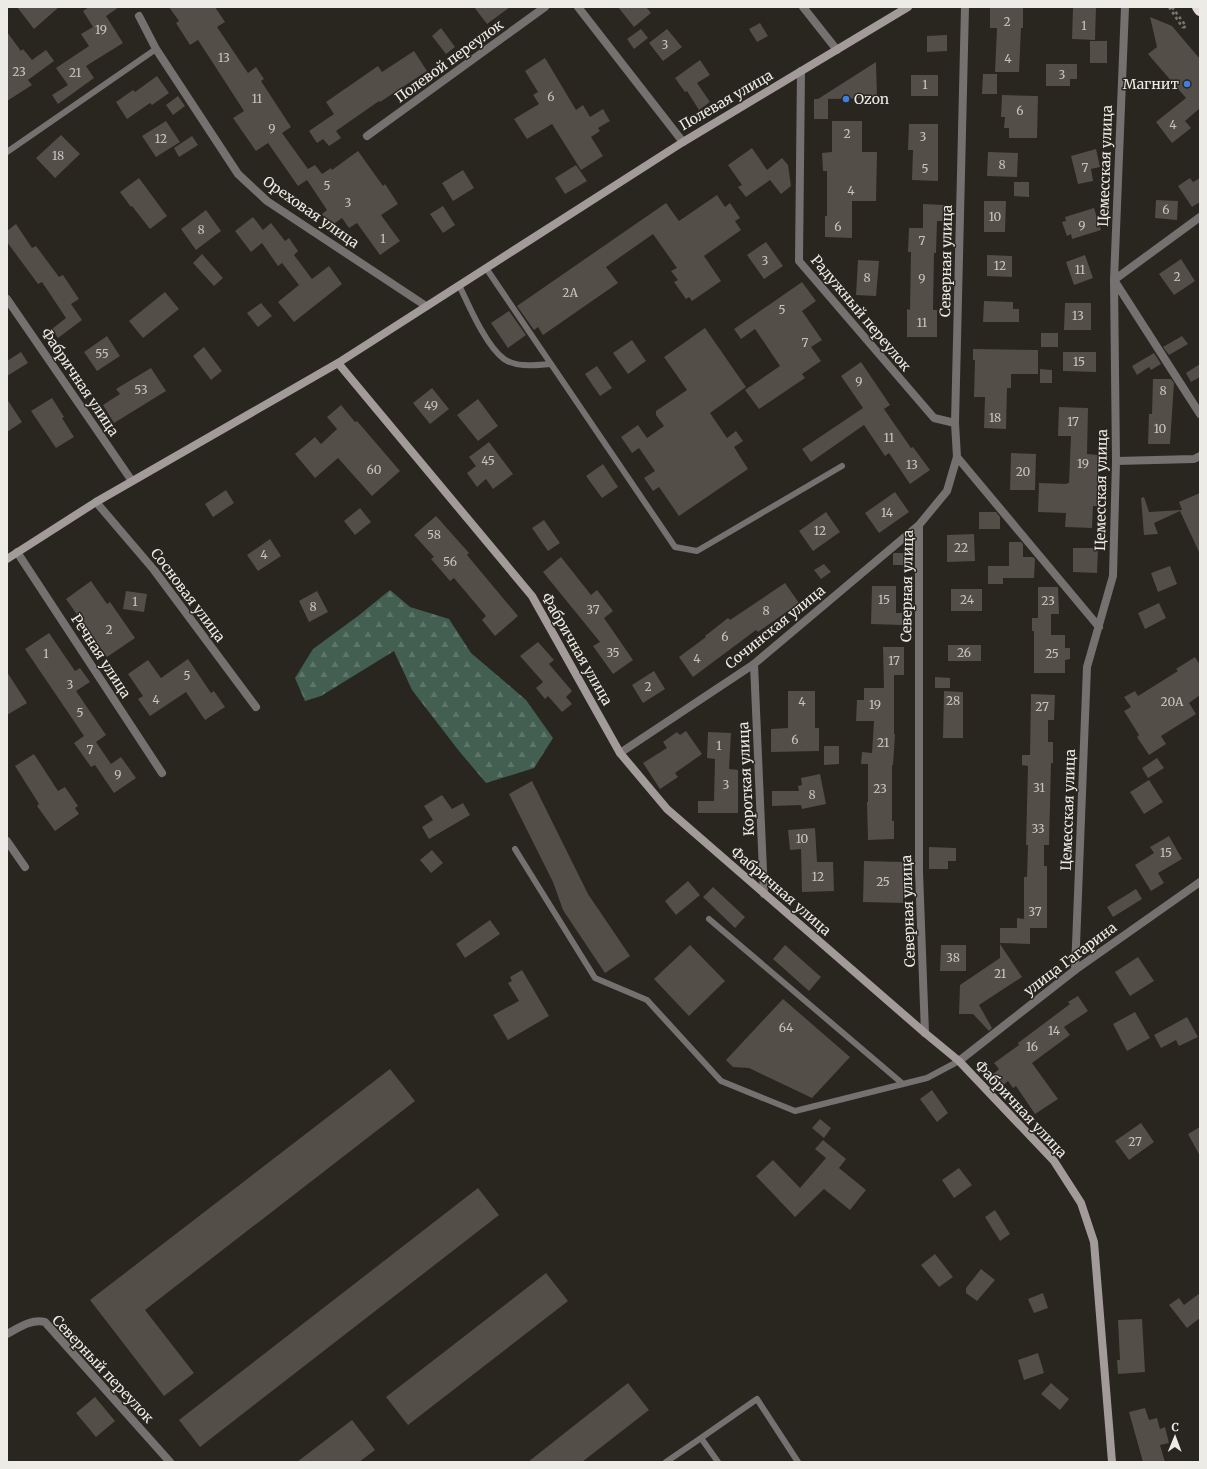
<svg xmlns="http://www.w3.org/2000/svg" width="1207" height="1469" font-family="Merriweather,serif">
  <defs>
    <pattern id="forest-firs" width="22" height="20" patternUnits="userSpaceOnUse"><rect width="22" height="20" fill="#425f51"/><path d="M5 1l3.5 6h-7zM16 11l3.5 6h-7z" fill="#5e766a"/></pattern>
  </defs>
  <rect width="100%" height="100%" fill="#29261f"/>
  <path fill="url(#forest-firs)" d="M390,590L410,607L449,619L471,653L526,700L553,738L534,768L486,783L459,751L412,690L394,651L321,696L305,701L295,678L313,649L358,616Z"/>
  <path fill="#534e47" d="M17,7H59L34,29Z
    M89,7H119L106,16L123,43L86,66L94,78L58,104L52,95L68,85L56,68L89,46L81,34L93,27L83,11Z
    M169,7H215L225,22L217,27L248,73L256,67L264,79L261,81L291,127L282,133L308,169L315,165L322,174L331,168L332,170L358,151L383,186L385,184L398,204L381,215L400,241L380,255L357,223L349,228L342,218L331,226L322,214L327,210L307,180L298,186L268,143L256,151L233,118L244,111L198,40L190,45L176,23L179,21Z
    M474,7H510L487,24Z
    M618,7H646L651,13L634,27Z
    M990,7H1023V28H1021L1019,72H995L997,28H990Z
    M1073,7H1096L1095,40L1072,39Z
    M1150,17L1172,26L1200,59V108L1185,121L1191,128L1172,143L1156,122L1186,98L1148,54L1157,47Z
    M760,23L768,36L757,42L749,29Z
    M441,28L455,47L446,54L432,36Z
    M641,29L648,38L634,49L627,39Z
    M667,29L682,47L663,61L649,43Z
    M7,32L21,51L23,49L32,60L46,50L54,61L28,80L32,85L7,101Z
    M947,35V51L927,52V36Z
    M1090,41H1107V63H1090Z
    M414,51L427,71L380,102L379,101L336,131L341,138L329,146L323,139L317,143L309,131L334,114L326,102L378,66L382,72Z
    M545,58L576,110L583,105L590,117L603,109L610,121L598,128L600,131L591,137L603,156L581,170L552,124L527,139L514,119L539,104L533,95L538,92L525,71Z
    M700,60L710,75L697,83L710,102L699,110L687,91L685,92L675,78Z
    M876,62L877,98L828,99V119H814V99H818Z
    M1046,64H1077V79H1070V86H1046Z
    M983,74H997V94H982Z
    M911,75H938V96H911Z
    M157,76L169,93L152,105L150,103L127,119L116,102L133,90L135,92Z
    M1002,95L1038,96L1037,138H1009V128H1004L1005,117H1001Z
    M178,96L185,106L173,115L166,105Z
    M166,121L180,142L156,157L142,136Z
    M832,121H862V152H877L876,201H852V238L825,237V216H827V171H823L822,153L832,152Z
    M909,124H938V181L912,180L913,150H908Z
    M61,135L80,154L55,178L36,158Z
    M192,136L198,145L179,157L174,148Z
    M752,148L767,170L782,158L788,165L791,186L781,194L770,180L746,197L738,187L742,185L728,165Z
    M1096,149L1100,167L1091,169L1093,181L1078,184L1071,156Z
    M988,152L1018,153L1017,177L987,176Z
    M576,165L587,181L565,194L555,178Z
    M463,170L474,188L453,201L442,183Z
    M139,178L167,216L150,229L132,206L131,207L120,192Z
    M1190,178L1193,182L1200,178V202L1192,207L1178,186Z
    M1014,182H1029V197L1014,196Z
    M717,195L725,207L730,203L740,218L735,221L741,230L704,256L721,281L692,301L689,297L686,299L674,282L678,280L671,271L677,268L653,234L606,267L618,283L543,335L538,327L534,330L517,306L666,203L679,221Z
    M1156,200L1178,201L1177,220L1155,218Z
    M984,201H1006L1005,232H984Z
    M923,204L944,205L943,221H937L936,253H934L933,310H937V337H907V309L910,310L911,252H908L909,228H923Z
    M443,206L455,225L443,233L430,214Z
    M1094,208L1101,230L1072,239L1071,234L1067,236L1062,222L1066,221L1065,217Z
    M206,210L221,231L196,250L181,229Z
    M253,217L263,230L271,223L285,241L289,238L298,251L294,255L312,279L329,266L342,284L294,322L278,302L299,285L282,263L278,266L262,243L251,252L235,231Z
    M16,224L32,248L36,246L59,277L63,275L79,299L71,304L82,320L58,338L52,329L66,318L42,282L38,284L7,242V231Z
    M766,242L783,266L764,279L747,255Z
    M202,254L223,278L214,286L193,263Z
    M987,255L1012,256V277L987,276Z
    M1085,255L1093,278L1074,285L1066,262Z
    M1181,259L1195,281L1174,295L1159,274Z
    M858,260L879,261L876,296L856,295Z
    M802,282L816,301L802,311L822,340L811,347L821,361L802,374L805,378L759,409L745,390L780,366L755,329L741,339L734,329Z
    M165,292L179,309L143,338L129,321Z
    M984,301L1013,302V309H1019V322H983Z
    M261,303L272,316L258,327L247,313Z
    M1065,303H1091V330H1064Z
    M509,311L526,335L508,348L491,323Z
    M705,328L746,387L710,413L727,438L736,431L743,441L734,447L748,469L679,516L659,487L653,491L644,478L655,471L639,448L632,453L621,437L638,425L647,438L664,426L656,415V411L687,390L664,357Z
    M1041,333H1058V347H1041Z
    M107,336L120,356L97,371L84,352Z
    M1182,336L1188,344L1169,355L1163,347Z
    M632,340L646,361L628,374L613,353Z
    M204,347L222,371L211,380L193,356Z
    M973,349L1038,350V374H1011V388H1007L1006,429L984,428L985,397H974L975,360H973Z
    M21,352L28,363L7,376V361Z
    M1063,352H1096V372L1063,371Z
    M1154,353L1161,364L1151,370L1149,367L1137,375L1132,366Z
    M861,362L890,405L884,409L911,448L913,447L930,470L910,484L889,453L885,456L864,425L811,462L802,449L863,408L841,376Z
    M1200,364V377L1191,382L1186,373Z
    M597,366L612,388L600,396L585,374Z
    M151,368L166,391L114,423L103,405L120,394L116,389Z
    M1040,369L1052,370V383H1040Z
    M1153,379H1171L1174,383L1170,444H1148L1149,414H1152Z
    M432,388L449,409L430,424L413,403Z
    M52,398L64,417L62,418L74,437L56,448L31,411Z
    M7,399L22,422L7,432Z
    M478,399L498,426L478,441L457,415Z
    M341,405L355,422L357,421L400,471L372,496L338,458L315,478L295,454L315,437L321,444L337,429L327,417Z
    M1059,407L1088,408L1087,454L1098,455L1097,506H1093L1092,528L1065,527L1066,513L1038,512L1039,483L1067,484V483H1069L1071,436H1058Z
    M489,442L513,474L493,489L486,479L477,487L467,473L476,466L469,457Z
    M1011,453L1036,454L1035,490H1010Z
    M603,464L618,487L602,498L586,476Z
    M226,490L234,503L213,517L205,504Z
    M895,492L909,512L879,533L865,513Z
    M1200,493V554L1180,511L1154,523L1158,534L1144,535L1141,498L1144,497L1149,512L1182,510L1179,502Z
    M360,508L371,522L355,535L344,521Z
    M826,512L840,532L813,551L799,531Z
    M979,512H996L1000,517V529H979Z
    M436,516L469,553L467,555L518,616L495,636L482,620L486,616L454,578L450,581L431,559L434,557L414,535Z
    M544,520L560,543L548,551L532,528Z
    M974,534L975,561L947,562V535Z
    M270,539L281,556L258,571L247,555Z
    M1009,542H1021L1023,544V557H1033L1035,559L1034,578H1003V584H988V566H1009Z
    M1073,548H1098L1097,573L1073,572Z
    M894,553H908V565H893V554Z
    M561,557L591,595L597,590L613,611L604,618L633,660L613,674L593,646L600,642L543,572Z
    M824,564L831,572L821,579L814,570Z
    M1170,566L1177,584L1158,592L1151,573Z
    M91,581L107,604L110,602L135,638L107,657L66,599Z
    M785,583L799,603L758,632L756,630L693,677L679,657L706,637L705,636L728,618L730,620Z
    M872,586H896V613H902V625L871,624Z
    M1038,587H1058L1059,614H1051V635H1065V648H1070V659L1065,660V673H1034V631H1032V618H1038Z
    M951,589H982V611H951Z
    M126,591L147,594L144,612L123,609Z
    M317,591L328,612L309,622L299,601Z
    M1159,603L1166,618L1145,629L1138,613Z
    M49,633L75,671L80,668L90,682L76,691L106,735L96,742L111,764L121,757L136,778L114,793L95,765L91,767L74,743L84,736L25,649Z
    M538,642L554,660L549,664L572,691L566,697L572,704L562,712L548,696L545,699L536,688L543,682L520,656Z
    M948,645H981V661H948Z
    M883,647H904V675H894V734H895L893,765H892V821H894V839L868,840L867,802H868V764H861L862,752L872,753L874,721H856L857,700H864V688H884Z
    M1195,657L1200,665V695L1189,703L1196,714L1161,736L1166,744L1149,755L1137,737L1139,735L1124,711L1131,707L1124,697L1135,691L1138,696L1178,671L1176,669Z
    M188,659L211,693L214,691L225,707L205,720L186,692L150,716L138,699L143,696L128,674L148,660L161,678Z
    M654,671L665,689L643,703L632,685Z
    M7,672L27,703L7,715Z
    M935,677L950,678V688H935Z
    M788,691H815V728H819V751L771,752V729L788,728Z
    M944,691L963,692V738H943Z
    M1031,694L1055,695L1054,720H1048V742H1053V763H1051L1049,845H1044V866H1047V928H1030V944L1000,943V928H1017V918L1024,919V877H1027L1028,845H1026L1028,766L1022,765V755H1030Z
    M686,731L702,754L675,773L678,777L660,789L643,763L667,748L663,742L677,732L680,735Z
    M708,732L731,733L729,769L738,770V813H698V801H714L715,759L707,758Z
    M824,746H839V764L824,765Z
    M34,754L58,791L65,787L78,806L75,808L79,814L55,831L37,806L39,804L15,766Z
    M1157,758L1164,768L1148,778L1142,768Z
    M820,774L826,804L802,809L801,805L772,806V791H799L798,786L802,785L801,778Z
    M1149,780L1163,802L1144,814L1130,792Z
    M532,781L588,894L630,956L605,973L563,910L553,882L509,794Z
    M442,795L452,809L463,803L470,815L429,839L422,827L433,820L424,806Z
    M815,828L817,862H833L834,891L802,892L801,849L790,850L788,830Z
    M1169,836L1182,859L1158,873L1164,883L1151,891L1135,865L1154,853L1150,847Z
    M929,847L956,848V861H948V869H929Z
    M432,850L443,863L431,873L420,860Z
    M864,861L903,862V903L863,902Z
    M688,881L700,895L676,915L665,901Z
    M713,887L745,917L735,928L703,897Z
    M1136,889L1142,899L1113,917L1107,907Z
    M490,920L500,934L465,958L456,944Z
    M1000,944L1022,977L979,1005L992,1028L989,1031L973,1014H959L960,985L1000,958Z
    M690,945L725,981L689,1016L654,979Z
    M785,945L821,977L809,991L773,959Z
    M941,945H966V971H940Z
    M1138,957L1154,981L1130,996L1115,972Z
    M522,970L549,1016L508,1040L493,1015L519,1001L508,983L512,981L510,977Z
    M1078,996L1088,1011L1064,1027L1070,1035L1032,1063L1058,1099L1035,1114L1016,1086L1013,1088L1008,1081L1001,1087L992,1075L999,1069L994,1063L1019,1045L1018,1043L1070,1004L1068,1002Z
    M783,999L850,1057L812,1098L749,1068L733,1067L726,1060Z
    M1135,1012L1150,1038L1127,1051L1113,1024Z
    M1187,1017L1198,1037L1179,1046L1176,1040L1161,1048L1154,1035Z
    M390,1069L415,1101L145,1310L194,1373L164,1396L90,1300Z
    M932,1090L948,1113L937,1122L920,1099Z
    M820,1119L831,1128L824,1138L812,1128Z
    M1141,1123L1154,1142L1129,1160L1115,1141Z
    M1200,1127V1156L1188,1134Z
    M823,1140L846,1159L839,1168L866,1190L850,1210L824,1189L795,1217L756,1176L773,1160L800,1188L826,1158L815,1149Z
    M959,1168L972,1185L954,1198L942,1180Z
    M478,1188L499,1215L200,1447L179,1420Z
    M995,1210L1010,1234L1000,1241L985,1217Z
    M935,1254L953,1277L939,1287L921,1265Z
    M981,1269L995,1280L977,1301L966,1293V1288Z
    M546,1273L568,1301L408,1425L386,1397Z
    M1043,1293L1048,1308L1034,1313L1028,1299Z
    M1200,1293V1318L1187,1328L1169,1305L1179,1298L1184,1305Z
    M1142,1319L1145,1372L1118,1374L1117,1360H1120L1118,1320Z
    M1038,1353L1044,1373L1024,1380L1018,1360Z
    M628,1383L649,1410L582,1462H528Z
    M1051,1383L1069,1399L1060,1410L1041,1394Z
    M95,1397L115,1421L96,1437L76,1413Z
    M1145,1408L1149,1420L1157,1418L1160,1429L1165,1427L1169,1443L1160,1445L1165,1462H1143L1129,1412Z
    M352,1420L375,1450L359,1462H297Z"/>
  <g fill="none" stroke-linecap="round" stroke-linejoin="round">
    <path stroke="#76746e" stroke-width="2.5" stroke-dasharray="3 3" stroke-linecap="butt" d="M1169,7L1183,28
      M1172,7L1186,26L1183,28"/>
    <path stroke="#757170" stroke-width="6" d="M7,152L156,49
      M486,268L675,547L697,551L842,466
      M459,285C469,306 486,346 504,359C517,368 536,365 550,364
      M515,849L595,978L647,1000L721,1081L795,1111L927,1078L959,1061
      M709,919L903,1084
      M701,1438L757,1399L798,1462
      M666,1462L701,1438L718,1462"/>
    <path stroke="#757170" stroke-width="8" d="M578,7L683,142
      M803,7L837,50
      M139,16L156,49L238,174L267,201L426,306
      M801,71L799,261L934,418L955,423
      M367,136L545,7
      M1200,217L1114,280L1200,414
      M7,299L132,481
      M957,457L1099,627
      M1116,461L1194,459L1200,456
      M96,502L154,570L256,707
      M17,552L162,773
      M754,664L764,894
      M620,753L754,664L919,525
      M7,841L25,867
      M1075,970L1087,667L1113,576L1116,461L1114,280L1125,7
      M925,1033L919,872V525L947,491L957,457L955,423L965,7
      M959,1061L1075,970L1200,882
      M7,1334C20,1327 31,1319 45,1322L170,1462"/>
    <path stroke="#a39b9a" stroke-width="8" d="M338,363L532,596L620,753L667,809L925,1033L959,1061L1054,1161L1081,1203L1094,1242L1112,1462
      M7,559L96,502L338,363L683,142L908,7"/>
    <path stroke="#e6dad8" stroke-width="12" d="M1198,7L1200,10"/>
  </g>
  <g fill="#3f7fe0" stroke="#29261f" stroke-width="1.5">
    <circle cx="1187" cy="84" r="4"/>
    <circle cx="846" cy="99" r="4"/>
  </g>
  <g text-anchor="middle" stroke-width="3" stroke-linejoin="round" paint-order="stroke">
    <g font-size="12" fill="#c6c4be">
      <text x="1007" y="26">2</text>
      <text x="1084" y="30">1</text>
      <text x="101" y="34">19</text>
      <text x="665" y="49">3</text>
      <text x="224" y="62">13</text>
      <text x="1008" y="63">4</text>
      <text x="19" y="76">23</text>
      <text x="75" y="77">21</text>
      <text x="1062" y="79">3</text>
      <text x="925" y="89">1</text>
      <text x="551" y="101">6</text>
      <text x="257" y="103">11</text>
      <text x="1020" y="115">6</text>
      <text x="1173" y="129">4</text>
      <text x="272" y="133">9</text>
      <text x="847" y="138">2</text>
      <text x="923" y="141">3</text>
      <text x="161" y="143">12</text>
      <text x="58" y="160">18</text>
      <text x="1002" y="169">8</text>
      <text x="1085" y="172">7</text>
      <text x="925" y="173">5</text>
      <text x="327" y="190">5</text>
      <text x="851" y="195">4</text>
      <text x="348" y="207">3</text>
      <text x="1166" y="214">6</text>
      <text x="995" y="221">10</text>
      <text x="1082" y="230">9</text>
      <text x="838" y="231">6</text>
      <text x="201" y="234">8</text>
      <text x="383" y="243">1</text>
      <text x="922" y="245">7</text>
      <text x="765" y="265">3</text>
      <text x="1000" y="270">12</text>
      <text x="1080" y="274">11</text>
      <text x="1177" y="281">2</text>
      <text x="867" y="282">8</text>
      <text x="922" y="283">9</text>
      <text x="570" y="297">2А</text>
      <text x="782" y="314">5</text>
      <text x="1078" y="320">13</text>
      <text x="922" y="327">11</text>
      <text x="805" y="347">7</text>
      <text x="102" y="358">55</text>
      <text x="1079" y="366">15</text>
      <text x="859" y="386">9</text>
      <text x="141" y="394">53</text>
      <text x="1163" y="395">8</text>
      <text x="431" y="410">49</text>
      <text x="995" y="422">18</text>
      <text x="1073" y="426">17</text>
      <text x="1160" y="433">10</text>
      <text x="889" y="442">11</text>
      <text x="488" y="465">45</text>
      <text x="1083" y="468">19</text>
      <text x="912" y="469">13</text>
      <text x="374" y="474">60</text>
      <text x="1023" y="476">20</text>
      <text x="887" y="517">14</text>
      <text x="820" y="535">12</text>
      <text x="434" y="539">58</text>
      <text x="961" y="552">22</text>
      <text x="264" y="559">4</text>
      <text x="450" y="566">56</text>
      <text x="884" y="604">15</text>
      <text x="967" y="604">24</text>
      <text x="1048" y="605">23</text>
      <text x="135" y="606">1</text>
      <text x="313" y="611">8</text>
      <text x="593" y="614">37</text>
      <text x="766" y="615">8</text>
      <text x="109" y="634">2</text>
      <text x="725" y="641">6</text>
      <text x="613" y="657">35</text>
      <text x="964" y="657">26</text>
      <text x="46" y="658">1</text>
      <text x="1052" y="658">25</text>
      <text x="697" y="663">4</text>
      <text x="894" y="665">17</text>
      <text x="187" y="680">5</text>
      <text x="70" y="689">3</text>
      <text x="648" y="691">2</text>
      <text x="156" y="704">4</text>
      <text x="953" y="705">28</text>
      <text x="802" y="706">4</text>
      <text x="1172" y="706">20А</text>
      <text x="875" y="709">19</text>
      <text x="1042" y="711">27</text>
      <text x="80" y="717">5</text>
      <text x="795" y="744">6</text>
      <text x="883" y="747">21</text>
      <text x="719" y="750">1</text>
      <text x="90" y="754">7</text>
      <text x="118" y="779">9</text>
      <text x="726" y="789">3</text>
      <text x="1039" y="792">31</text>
      <text x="880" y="793">23</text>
      <text x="812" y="799">8</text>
      <text x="1038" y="833">33</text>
      <text x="802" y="843">10</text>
      <text x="1166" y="857">15</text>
      <text x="818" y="881">12</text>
      <text x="883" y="886">25</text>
      <text x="1035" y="916">37</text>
      <text x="953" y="962">38</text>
      <text x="1000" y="978">21</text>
      <text x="786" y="1032">64</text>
      <text x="1054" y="1035">14</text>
      <text x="1032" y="1051">16</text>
      <text x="1135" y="1146">27</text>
    </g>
    <g font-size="14" fill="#edebe6" stroke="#29261f">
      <text transform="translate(449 61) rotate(-36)" y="5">Полевой переулок</text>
      <text transform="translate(726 100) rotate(-30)" y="5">Полевая улица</text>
      <text transform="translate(1105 166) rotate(-88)" y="5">Цемесская улица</text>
      <text transform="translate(311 212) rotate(35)" y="5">Ореховая улица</text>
      <text transform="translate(946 261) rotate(-89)" y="5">Северная улица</text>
      <text transform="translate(861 313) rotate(50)" y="5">Радужный переулок</text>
      <text transform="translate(80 382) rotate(56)" y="5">Фабричная улица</text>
      <text transform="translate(1101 490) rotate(-89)" y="5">Цемесская улица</text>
      <text transform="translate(907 586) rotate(-89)" y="5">Северная улица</text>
      <text transform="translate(188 595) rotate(53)" y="5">Сосновая улица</text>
      <text transform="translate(775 627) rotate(-39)" y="5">Сочинская улица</text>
      <text transform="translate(577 649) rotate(60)" y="5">Фабричная улица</text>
      <text transform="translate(101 656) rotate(57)" y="5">Речная улица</text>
      <text transform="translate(746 779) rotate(-93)" y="5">Короткая улица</text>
      <text transform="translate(1068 810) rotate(-88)" y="5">Цемесская улица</text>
      <text transform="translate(781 891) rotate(41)" y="5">Фабричная улица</text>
      <text transform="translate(908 911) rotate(-92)" y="5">Северная улица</text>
      <text transform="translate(1070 959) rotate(-37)" y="5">улица Гагарина</text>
      <text transform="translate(1021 1109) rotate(47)" y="5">Фабричная улица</text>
      <text transform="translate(103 1369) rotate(47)" y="5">Северный переулок</text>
    </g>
    <g font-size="14" fill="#edebe6" stroke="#29261f" text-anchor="end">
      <text x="1179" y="89">Магнит</text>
      <text x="854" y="104" text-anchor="start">Ozon</text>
    </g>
  </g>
  <rect width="1207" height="1469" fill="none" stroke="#edebe6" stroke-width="16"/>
  <g transform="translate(1175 1437) rotate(1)" stroke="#29261f" stroke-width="3" paint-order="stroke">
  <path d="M0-3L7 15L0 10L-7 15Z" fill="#edebe6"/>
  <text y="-6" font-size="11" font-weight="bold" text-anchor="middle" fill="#edebe6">С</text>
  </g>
</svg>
